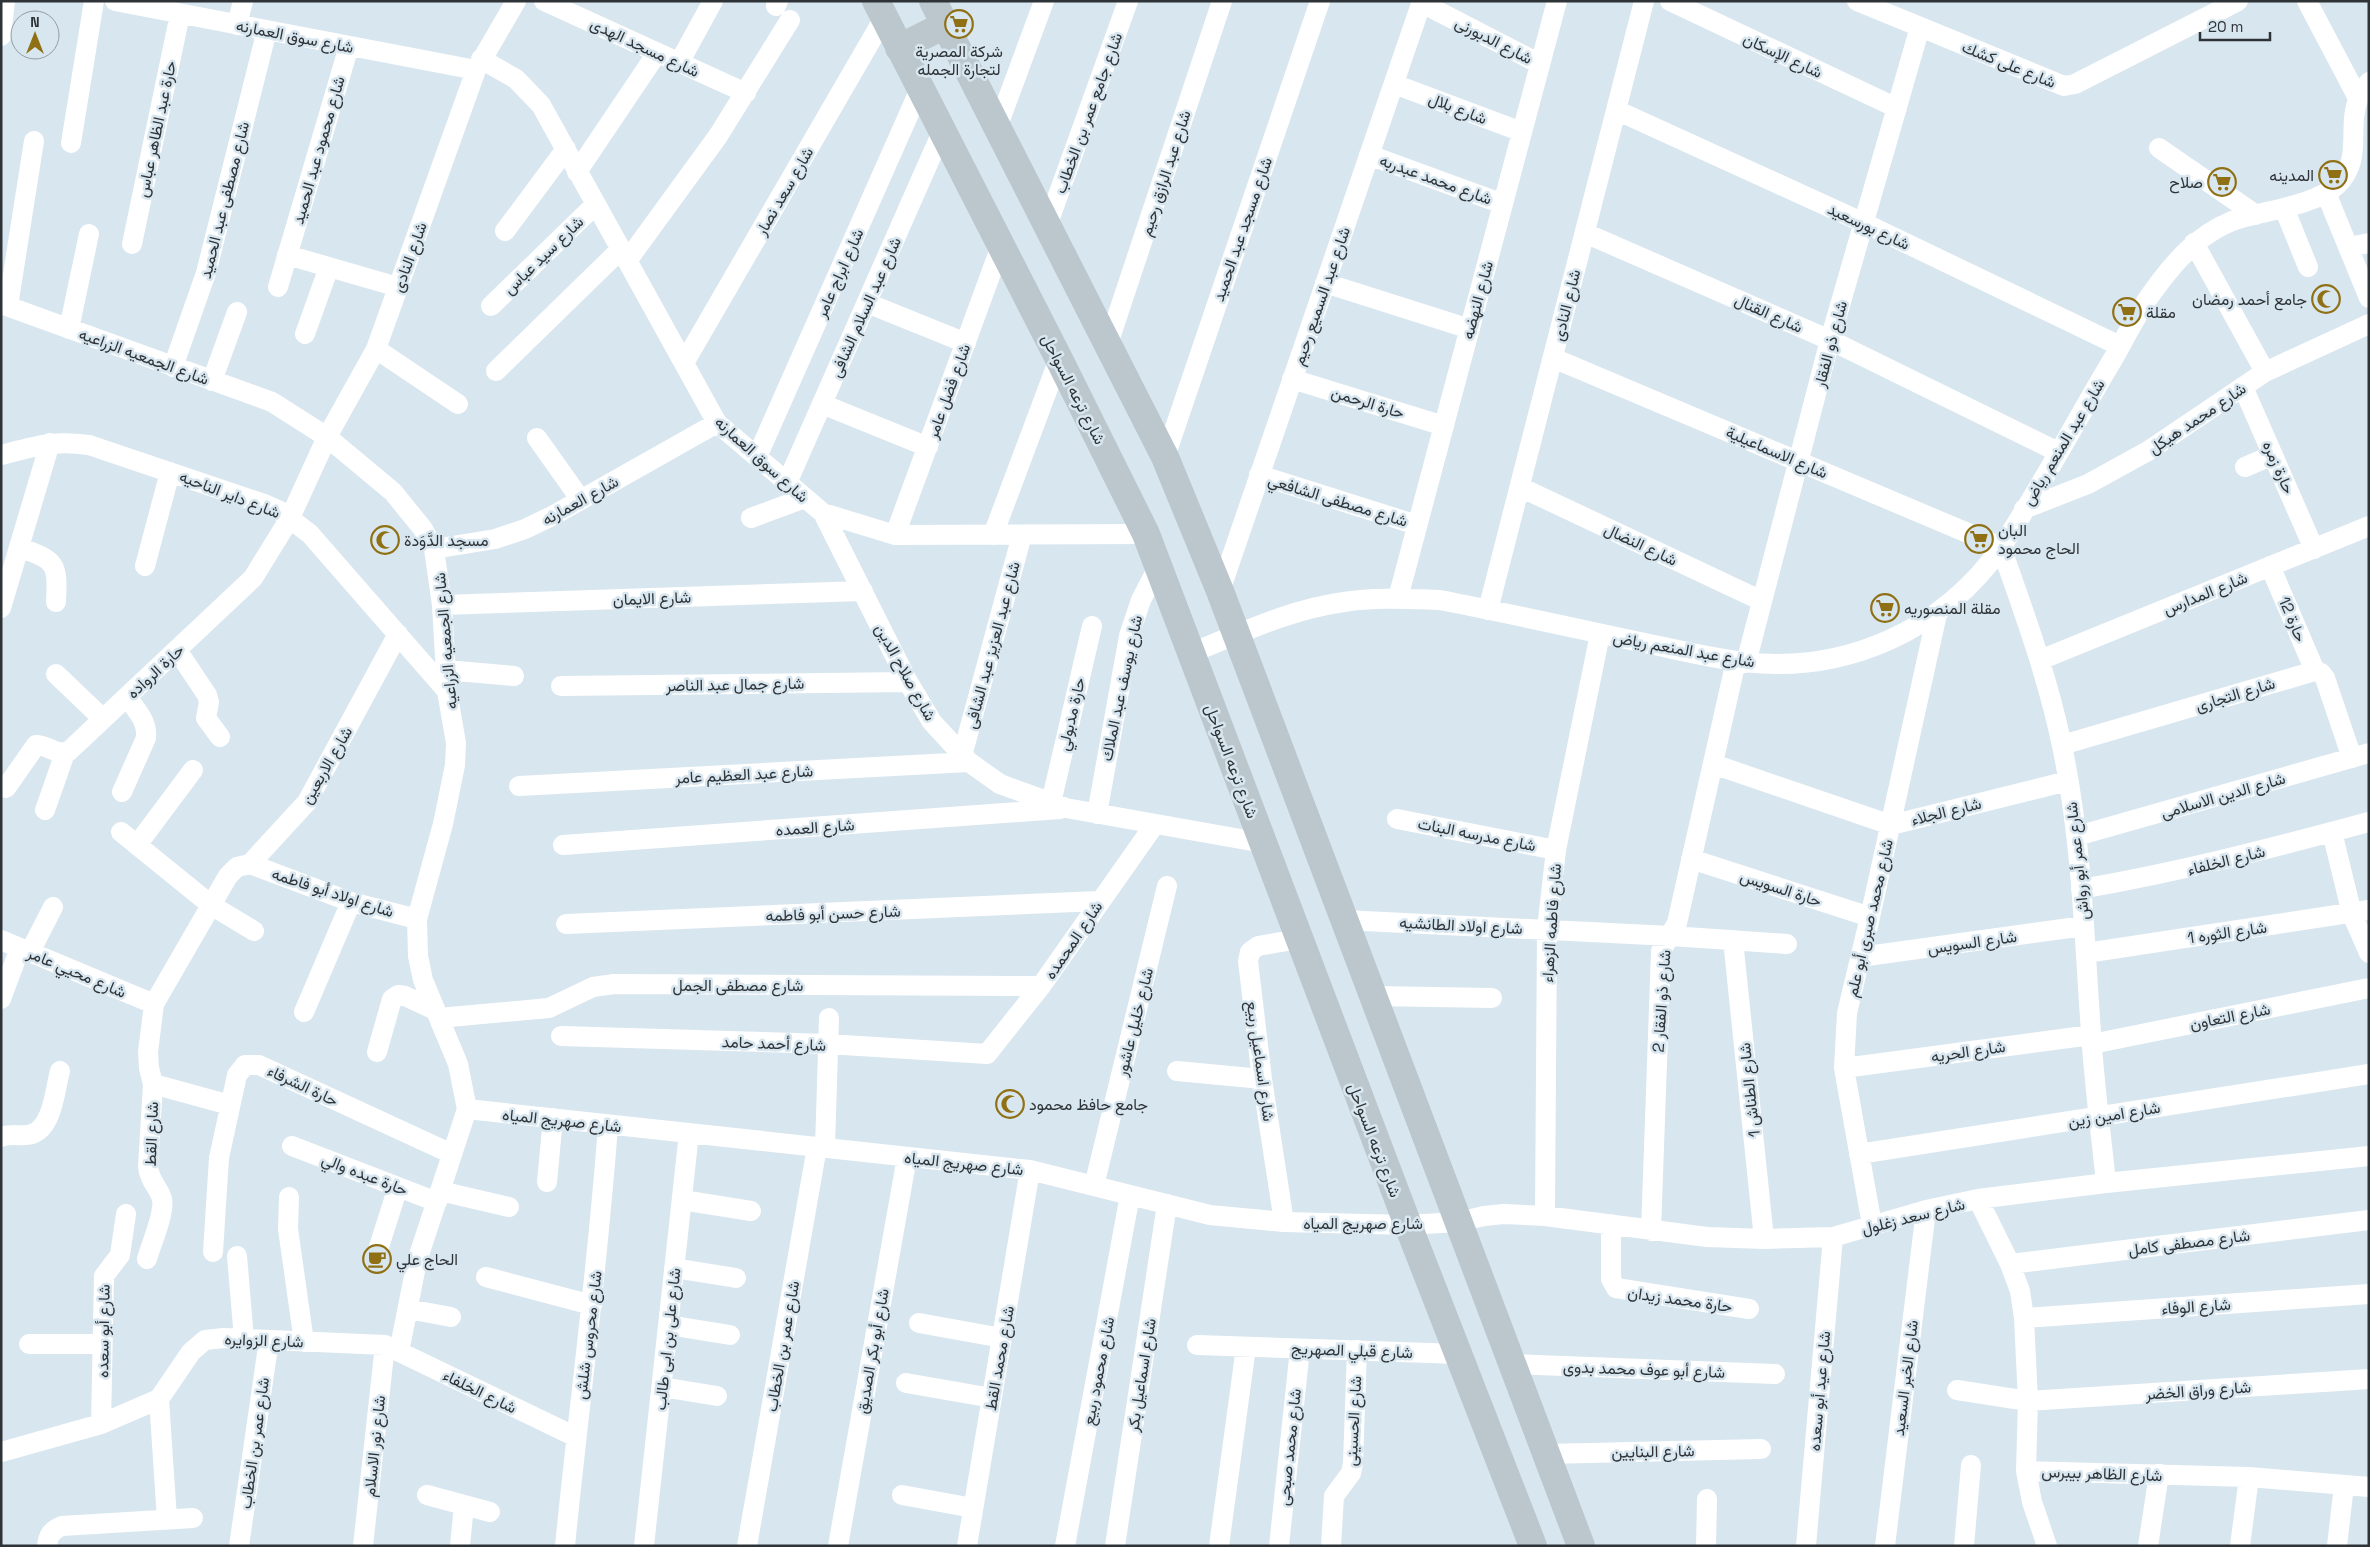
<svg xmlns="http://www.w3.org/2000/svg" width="2370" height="1547" font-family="'Space Grotesk',Vazirmatn,sans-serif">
  <rect width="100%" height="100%" fill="#d8e6ef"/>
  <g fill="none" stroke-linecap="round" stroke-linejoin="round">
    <path stroke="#fff" stroke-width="20" d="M115,1L476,70
      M544,1L746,93
      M1670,1L1897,108
      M1857,1L2064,86L2075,84L2238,1
      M2307,1L2358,98
      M1422,3L1540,64
      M776,6L778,1
      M237,25L243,1
      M1,36L5,1
      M481,59L516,79L541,105L717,423L823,513L895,535L1146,534
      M679,63L713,1
      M1394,84L1522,132
      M1616,110L1864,223L2120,346
      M997,128L1044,1
      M71,143L94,1
      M2159,148L2256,215
      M1369,155L1503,204
      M577,172L657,53
      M2326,193L2369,298
      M2284,208L2308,267
      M1047,226L1128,1
      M505,231L566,149
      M1585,233L1830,340L2058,452
      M2194,243L2265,372
      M132,244L180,14
      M2348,247L2369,243
      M287,255L398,287
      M627,261L718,136L790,20
      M1325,283L1470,329
      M278,287L349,46
      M867,303L966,343
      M1,304L272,402L327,437L393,492L423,529L434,549L442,605L447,691L456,743L455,765L443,824L417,919L418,956L423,980L458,1064L467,1109L417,1261L399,1352
      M8,306L34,141
      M491,306L596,204
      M69,329L89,234
      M305,334L329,267
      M1108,344L1222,1
      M376,349L458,404
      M1553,358L2001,547C2024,612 2048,678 2062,746C2082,840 2084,937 2091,1032C2094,1083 2101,1133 2106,1183
      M684,363L884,18
      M173,367L206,273L267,30
      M496,371L621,249
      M1292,379L1444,426
      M212,381L237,312
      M2243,387L2314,549
      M822,404L928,447
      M537,438L581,500
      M1,455C36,446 53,440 89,445L264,504L280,511L310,534L447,691
      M757,457L920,89
      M1165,457L1320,1
      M2245,467L2273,455
      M1259,475L1417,525
      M787,483L942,132
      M1520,487L1762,601
      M2024,509L2088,484L2148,451L2265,372L2369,324
      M823,513L908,682L932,722L969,762L1000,784L1066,808L1263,843
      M751,518L805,498
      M895,535L1001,246
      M993,535L1059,359
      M19,547C56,561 58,562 56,602
      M434,549L495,539L525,529L554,515L717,423
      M145,566L170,472
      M2270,566L2315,671
      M1220,591L1422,1
      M1398,598L1557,1
      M442,605L863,591
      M1,608L50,443
      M1488,610L1644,1
      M177,650L207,695L209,702L206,718L220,737
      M1191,653C1241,633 1291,609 1344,602C1376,597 1408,599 1440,600C1507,613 1574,628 1640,642C1675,649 1709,658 1744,662C1845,674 1944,630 2002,546C2043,484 2078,417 2116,354C2128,332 2139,310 2154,290C2175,261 2198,235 2232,221C2260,211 2315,206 2337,185C2364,159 2346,128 2359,97C2361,92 2366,87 2369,82
      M2040,660L2369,526
      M1746,663L1830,340L1920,27
      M446,670L514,676
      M56,674L103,719
      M561,686L908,682
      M2062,745L2315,671L2321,673L2325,678L2352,758
      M962,756L1022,535
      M1713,764L1891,825L2068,781
      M519,786L969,762
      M6,788L36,745C49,745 56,756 69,751L253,578L290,518L327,437L376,349L476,70L516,1
      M122,792L146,738C148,721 136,710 127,697
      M1051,803L1092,626
      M45,810L65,753
      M1097,814L1129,636L1141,600L1158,567
      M1397,819L1556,850
      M121,832L211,905L254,931
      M2332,832L2352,914L2369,953
      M2077,836L2369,753
      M137,845L193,770
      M563,845L1060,809
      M1691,859L1870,917
      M250,864L351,902L417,919
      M2081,889C2179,872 2273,848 2369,822
      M1344,920L1671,936L1787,944
      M566,924L1099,901
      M1,940L154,1004
      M1733,940L1764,1239
      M30,952L53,907
      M2086,953L2369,910
      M1860,957L2084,926
      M1373,996L1492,998
      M1,999L20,948
      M304,1012L351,902
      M439,1018L549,1008L593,987L614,984L1041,986
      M561,1036L828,1044L987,1054L1041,986L1155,824
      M2092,1044L2369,988
      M377,1052L392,999L398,995L405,996L435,1010
      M1844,1068L2091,1035
      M1177,1071L1262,1079
      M153,1084L230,1105
      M467,1109L1030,1170L1210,1215L1284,1222L1408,1225L1458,1222L1484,1216L1504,1214L1545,1216L1707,1237L1764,1239L1833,1237L1926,1210L1978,1199L2106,1183L2369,1156
      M1,1137C11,1133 23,1137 32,1134C53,1127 55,1089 60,1071
      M292,1146L437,1202
      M825,1148L829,1018
      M1859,1154L2369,1074
      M547,1182L553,1118
      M1094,1186L1167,886
      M440,1191L509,1207
      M289,1197L288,1229L304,1342
      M1978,1199L2010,1264L2020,1291L2024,1318L2028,1401L2026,1471L2249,1477L2369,1487
      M682,1200L751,1211
      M1545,1216L1547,929L1556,850L1600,634
      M1284,1222L1262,1079L1248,961L1250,952L1258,946L1299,939
      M1611,1224V1279L1616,1288L1749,1309
      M1872,1225L1844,1068L1847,1013L1870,917L1937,614
      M1651,1231L1661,951L1677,923L1736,661
      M213,1252L219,1158L237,1075L245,1065H259L452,1154
      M377,1253L398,1187
      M237,1256L244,1339
      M147,1259C151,1244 165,1214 162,1199C159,1187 150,1183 148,1167L153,1084L149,1068L148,1052L154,1004L228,876L237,867L250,864L307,802L398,634
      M2010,1264L2369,1220
      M674,1268L736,1278
      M486,1277L592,1305
      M408,1309L451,1317
      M2024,1318L2369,1294
      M919,1323L1002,1338
      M668,1325L730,1335
      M29,1344H102
      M1197,1345L1458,1354
      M1512,1364L1775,1374
      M906,1383L992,1398
      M662,1387L717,1396
      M1957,1390L2028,1401L2369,1379
      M159,1399L167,1519
      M101,1424L104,1276L120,1255L126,1214
      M1,1452L101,1424L159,1399L191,1352L205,1340L224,1338L385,1345L576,1437
      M1546,1454L1761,1449
      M2026,1471L2032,1502L2047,1546
      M427,1495L490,1512
      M902,1495L973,1508
      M47,1546C48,1535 52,1530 62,1526L193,1518
      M239,1546L269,1340
      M363,1546L385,1345
      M460,1546L464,1505
      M565,1546C579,1405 598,1266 608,1125
      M644,1546L689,1133
      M747,1546L817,1147
      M838,1546L907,1157
      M967,1546L1030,1170
      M1065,1546L1130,1195
      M1115,1546L1167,1204
      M1219,1546L1246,1347
      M1279,1546L1300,1349
      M1331,1546L1334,1496L1351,1473L1353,1463L1357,1350
      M1706,1546L1707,1499
      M1806,1546L1833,1237
      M1885,1546L1926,1210
      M1964,1546L1971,1465
      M2148,1546L2159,1474
      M2240,1546L2249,1477
      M2337,1546L2344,1485"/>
    <path stroke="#bbc7cd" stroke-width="28" d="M876,1L1059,359L1146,534L1408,1225L1533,1546
      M933,1L1165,457L1220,591L1581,1546
      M899,48L945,25"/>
  </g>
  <defs>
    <symbol id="supermarket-ring" viewBox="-11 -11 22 22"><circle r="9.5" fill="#d8e6ef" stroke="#8f7014" stroke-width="1.5"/><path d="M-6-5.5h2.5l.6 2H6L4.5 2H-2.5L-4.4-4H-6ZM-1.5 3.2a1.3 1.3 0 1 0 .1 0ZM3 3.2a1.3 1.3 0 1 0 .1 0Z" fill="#8f7014"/></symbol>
    <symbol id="mosque-ring" viewBox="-11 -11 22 22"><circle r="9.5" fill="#d8e6ef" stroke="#8f7014" stroke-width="1.5"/><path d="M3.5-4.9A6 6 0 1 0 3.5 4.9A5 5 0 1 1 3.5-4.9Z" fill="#8f7014"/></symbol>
    <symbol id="cafe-ring" viewBox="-11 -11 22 22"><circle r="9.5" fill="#d8e6ef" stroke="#8f7014" stroke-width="1.5"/><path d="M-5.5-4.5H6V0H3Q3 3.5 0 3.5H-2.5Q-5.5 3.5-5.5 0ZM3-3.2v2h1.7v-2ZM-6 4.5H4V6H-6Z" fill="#8f7014"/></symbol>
  </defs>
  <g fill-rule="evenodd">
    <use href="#supermarket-ring" x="943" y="8" width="32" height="32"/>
    <use href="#supermarket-ring" x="2317" y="159" width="32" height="32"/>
    <use href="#supermarket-ring" x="2206" y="166" width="32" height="32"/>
    <use href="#mosque-ring" x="2310" y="283" width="32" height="32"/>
    <use href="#supermarket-ring" x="2111" y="296" width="32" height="32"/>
    <use href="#supermarket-ring" x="1963" y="523" width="32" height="32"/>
    <use href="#mosque-ring" x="369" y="524" width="32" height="32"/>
    <use href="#supermarket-ring" x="1869" y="592" width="32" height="32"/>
    <use href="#mosque-ring" x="994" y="1088" width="32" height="32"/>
    <use href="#cafe-ring" x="361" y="1243" width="32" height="32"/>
  </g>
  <g text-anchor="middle" stroke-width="5" stroke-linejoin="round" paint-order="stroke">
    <g font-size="16" fill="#2e3337" stroke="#d8e6ef">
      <text transform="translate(295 36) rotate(11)" y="6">شارع سوق العمارنه</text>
      <text transform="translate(1494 40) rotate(27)" y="6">شارع الدبورنى</text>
      <text transform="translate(645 47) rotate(25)" y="6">شارع مسجد الهدى</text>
      <text transform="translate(1783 55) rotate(25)" y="6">شارع الإسكان</text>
      <text transform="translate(2009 64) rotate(22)" y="6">شارع على كشك</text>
      <text transform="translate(1458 108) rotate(21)" y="6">شارع بلال</text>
      <text transform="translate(1088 113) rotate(-70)" y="6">شارع جامع عمر بن الخطاب</text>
      <text transform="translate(156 129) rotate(-78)" y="6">حارة عبد الظاهر عباس</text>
      <text transform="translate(318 150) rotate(-74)" y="6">شارع محمود عبد الحميد</text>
      <text transform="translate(1165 173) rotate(-72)" y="6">شارع عبد الرازق رحيم</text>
      <text transform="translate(1436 179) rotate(20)" y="6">شارع محمد عبدربه</text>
      <text transform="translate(784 191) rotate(-60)" y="6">شارع سعد نصار</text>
      <text transform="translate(224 200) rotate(-76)" y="6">شارع مصطفى عبد الحميد</text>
      <text transform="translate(1869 226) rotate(25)" y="6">شارع بورسعيد</text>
      <text transform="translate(1242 229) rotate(-71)" y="6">شارع مسجد عبد الحميد</text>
      <text transform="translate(543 255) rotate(-44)" y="6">شارع سيد عباس</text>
      <text transform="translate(409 257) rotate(-70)" y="6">شارع النادى</text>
      <text transform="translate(839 273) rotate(-66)" y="6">شارع ابراج عامر</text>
      <text transform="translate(1321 296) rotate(-71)" y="6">شارع عبد السميع رحيم</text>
      <text transform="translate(1477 300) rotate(-75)" y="6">شارع النهضه</text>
      <text transform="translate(1566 305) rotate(-76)" y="6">شارع النادى</text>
      <text transform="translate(865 307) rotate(-66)" y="6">شارع عبد السلام الشافى</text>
      <text transform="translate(1769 313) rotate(24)" y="6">شارع القنال</text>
      <text transform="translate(1830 344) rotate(-75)" y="6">شارع ذو الفقار</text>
      <text transform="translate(144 356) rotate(20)" y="6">شارع الجمعيه الزراعيه</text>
      <text transform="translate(1074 389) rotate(63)" y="6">شارع ترعه السواحل</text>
      <text transform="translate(948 391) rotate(-70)" y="6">شارع فضل عامر</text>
      <text transform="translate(1368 402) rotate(17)" y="6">حارة الرحمن</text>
      <text transform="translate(2197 418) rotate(-34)" y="6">شارع محمد هيكل</text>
      <text transform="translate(2063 442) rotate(-59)" y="6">شارع عبد المنعم رياض</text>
      <text transform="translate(1777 452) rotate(23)" y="6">شارع الاسماعيلية</text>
      <text transform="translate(762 459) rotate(42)" y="6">شارع سوق العمارنه</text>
      <text transform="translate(2279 467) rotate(66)" y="6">حارة زمره</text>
      <text transform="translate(230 494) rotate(21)" y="6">شارع داير الناحيه</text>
      <text transform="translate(580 500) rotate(-29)" y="6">شارع العمارنه</text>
      <text transform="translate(1338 500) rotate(17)" y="6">شارع مصطفى الشافعي</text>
      <text transform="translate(1641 544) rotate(25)" y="6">شارع النضال</text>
      <text transform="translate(2205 593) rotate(-22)" y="6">شارع المدارس</text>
      <text transform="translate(652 598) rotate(-2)" y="6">شارع الايمان</text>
      <text transform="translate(2293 619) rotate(67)" y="6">حارة 12</text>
      <text transform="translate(445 641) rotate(-95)" y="6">شارع الجمعيه الزراعيه</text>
      <text transform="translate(992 645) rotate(-75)" y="6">شارع عبد العزيز عبد الشافى</text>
      <text transform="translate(1684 649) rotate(10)" y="6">شارع عبد المنعم رياض</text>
      <text transform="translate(155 671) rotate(-43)" y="6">حارة الرواده</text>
      <text transform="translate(906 672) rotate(61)" y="6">شارع صلاح الدين</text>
      <text transform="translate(735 684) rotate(-1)" y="6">شارع جمال عبد الناصر</text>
      <text transform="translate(1121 688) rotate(-78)" y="6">شارع يوسف عبد الملاك</text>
      <text transform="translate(2235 694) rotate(-17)" y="6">شارع التجارى</text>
      <text transform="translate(1071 714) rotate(-77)" y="6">حارة مدبولي</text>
      <text transform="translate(1232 761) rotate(69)" y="6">شارع ترعه السواحل</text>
      <text transform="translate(326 765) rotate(-60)" y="6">شارع الاربعين</text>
      <text transform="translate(744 774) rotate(-3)" y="6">شارع عبد العظيم عامر</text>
      <text transform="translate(2223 795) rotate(-16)" y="6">شارع الدين الاسلامى</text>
      <text transform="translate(1946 811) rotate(-14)" y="6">شارع الجلاء</text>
      <text transform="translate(815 827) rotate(-4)" y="6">شارع العمده</text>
      <text transform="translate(1477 834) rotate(11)" y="6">شارع مدرسه البنات</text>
      <text transform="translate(2226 860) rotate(-14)" y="6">شارع الخلفاء</text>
      <text transform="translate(2077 861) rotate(-96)" y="6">شارع عمر أبو رواش</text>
      <text transform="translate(1781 888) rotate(18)" y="6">حارة السويس</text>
      <text transform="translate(333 892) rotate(18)" y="6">شارع اولاد أبو فاطمه</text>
      <text transform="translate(833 913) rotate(-2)" y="6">شارع حسن أبو فاطمه</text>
      <text transform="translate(1869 918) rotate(-77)" y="6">شارع محمد صبرى أبو علم</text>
      <text transform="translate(1551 923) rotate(-86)" y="6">شارع فاطمه الزهراء</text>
      <text transform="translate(1461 925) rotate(3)" y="6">شارع اولاد الطانشيه</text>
      <text transform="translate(2227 932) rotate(-8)" y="6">شارع الثوره 1</text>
      <text transform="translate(1073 940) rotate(-56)" y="6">شارع المحمده</text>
      <text transform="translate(1972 942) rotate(-8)" y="6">شارع السويس</text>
      <text transform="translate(77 972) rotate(23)" y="6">شارع محيي عامر</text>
      <text x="738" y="991">شارع مصطفى الجمل</text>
      <text transform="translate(1661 1001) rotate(-86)" y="6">شارع ذو الفقار 2</text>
      <text transform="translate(2230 1016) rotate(-11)" y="6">شارع التعاون</text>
      <text transform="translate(1134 1022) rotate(-76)" y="6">شارع خليل عاشور</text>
      <text transform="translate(774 1043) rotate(2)" y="6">شارع أحمد حامد</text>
      <text transform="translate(1968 1051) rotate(-8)" y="6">شارع الحريه</text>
      <text transform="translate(1261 1061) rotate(82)" y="6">شارع اسماعيل ربيع</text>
      <text transform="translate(303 1085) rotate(25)" y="6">حارة الشرفاء</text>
      <text transform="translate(1749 1090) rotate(-96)" y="6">شارع الطناش 1</text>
      <text transform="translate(2114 1114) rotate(-9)" y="6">شارع امين زين</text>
      <text transform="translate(562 1120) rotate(6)" y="6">شارع صهريج المياه</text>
      <text transform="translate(151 1134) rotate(-88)" y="6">شارع القط</text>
      <text transform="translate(1375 1140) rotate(69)" y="6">شارع ترعه السواحل</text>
      <text transform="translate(964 1163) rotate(6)" y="6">شارع صهريج المياه</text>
      <text transform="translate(365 1174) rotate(21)" y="6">حارة عبده والي</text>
      <text transform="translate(1913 1216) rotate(-14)" y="6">شارع سعد زغلول</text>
      <text x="1363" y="1229">شارع صهريج المياه</text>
      <text transform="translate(2189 1242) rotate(-7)" y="6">شارع مصطفى كامل</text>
      <text transform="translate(1680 1299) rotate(8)" y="6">حارة محمد زيدان</text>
      <text transform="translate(2196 1306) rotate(-4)" y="6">شارع الوفاء</text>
      <text transform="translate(103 1331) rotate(-89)" y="6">شارع أبو سعده</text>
      <text transform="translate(588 1335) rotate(-83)" y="6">شارع محروس شلش</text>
      <text transform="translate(667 1339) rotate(-84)" y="6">شارع على بن ابى طالب</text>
      <text transform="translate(264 1340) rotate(2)" y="6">شارع الزوايره</text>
      <text transform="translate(782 1346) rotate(-80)" y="6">شارع عمر بن الخطاب</text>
      <text transform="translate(1352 1350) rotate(2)" y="6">شارع قبلي الصهريج</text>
      <text transform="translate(872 1351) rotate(-80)" y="6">شارع أبو بكر الصديق</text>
      <text transform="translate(999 1358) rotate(-80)" y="6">شارع محمد القط</text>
      <text transform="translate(1644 1369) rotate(2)" y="6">شارع أبو عوف محمد بدوى</text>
      <text transform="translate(1098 1371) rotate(-79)" y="6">شارع محمود ربيع</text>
      <text transform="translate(1141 1375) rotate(-81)" y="6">شارع اسماعيل بكر</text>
      <text transform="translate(1905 1378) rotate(-83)" y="6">شارع الخبر السعيد</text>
      <text transform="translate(2198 1390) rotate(-4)" y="6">شارع وراق الخضر</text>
      <text transform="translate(480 1391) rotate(26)" y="6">شارع الخلفاء</text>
      <text transform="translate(1819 1391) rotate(-85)" y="6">شارع عيد أبو سعده</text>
      <text transform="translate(1353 1421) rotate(-87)" y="6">شارع الحسينى</text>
      <text transform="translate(254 1443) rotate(-82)" y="6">شارع عمر بن الخطاب</text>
      <text transform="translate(374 1446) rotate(-84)" y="6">شارع نور الاسلام</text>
      <text transform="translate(1289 1447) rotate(-84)" y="6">شارع محمد صبحى</text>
      <text transform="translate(1653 1451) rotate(-1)" y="6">شارع البنايين</text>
      <text transform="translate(2102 1473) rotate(2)" y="6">شارع الظاهر بيبرس</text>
    </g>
    <g font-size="16" fill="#2e3337" stroke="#d8e6ef" text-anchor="start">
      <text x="959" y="57" text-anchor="middle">شركة المصرية<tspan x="959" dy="18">لتجارة الجمله</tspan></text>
      <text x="2314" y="181" text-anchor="end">المدينه</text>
      <text x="2203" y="188" text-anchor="end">صلاح</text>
      <text x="2307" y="305" text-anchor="end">جامع أحمد رمضان</text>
      <text x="2146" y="318">مقلة</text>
      <text x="1998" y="536">البان<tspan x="1998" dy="18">الحاج محمود</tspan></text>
      <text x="404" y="546">مسجد الدَّوَدة</text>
      <text x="1904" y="614">مقلة المنصوريه</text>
      <text x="1029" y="1110">جامع حافظ محمود</text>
      <text x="396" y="1265">الحاج علي</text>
    </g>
  </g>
  <rect width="2370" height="1547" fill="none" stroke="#2e3337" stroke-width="5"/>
  <g transform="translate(35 35)"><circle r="24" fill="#d8e6ef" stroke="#949ea5"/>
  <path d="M0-4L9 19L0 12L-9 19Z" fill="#8f7014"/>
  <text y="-8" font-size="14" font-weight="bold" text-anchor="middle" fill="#2e3337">N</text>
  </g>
  <path d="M2200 32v8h70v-8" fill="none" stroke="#2e3337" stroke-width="2.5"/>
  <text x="2208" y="32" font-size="15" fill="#2e3337" stroke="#d8e6ef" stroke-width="4" paint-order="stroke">20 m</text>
</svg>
